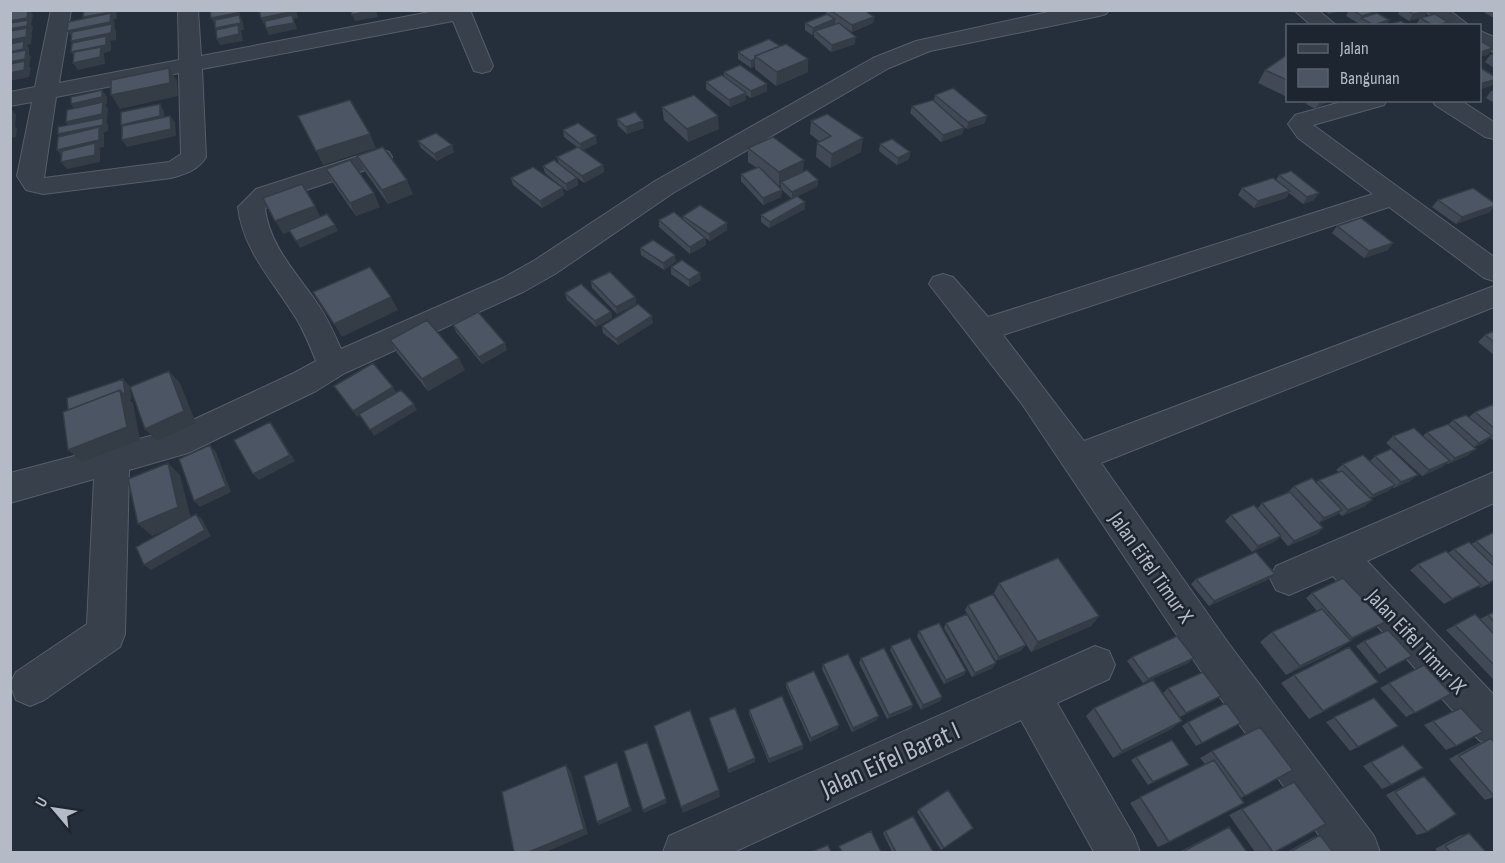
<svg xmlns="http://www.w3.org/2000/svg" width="1505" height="863" font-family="'Sofia Sans Condensed',sans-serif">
  <rect width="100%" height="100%" fill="#252e3b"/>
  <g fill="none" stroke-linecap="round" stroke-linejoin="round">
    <defs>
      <path id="street" d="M51,10H71L59,83L179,60L178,10H198L201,56L440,10H470L493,66L490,71L482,73L474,71L453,21L202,69L206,157C198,170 186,174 171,178L43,194L26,190L17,176L32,102L10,106V92L35,87ZM179,73L181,154L169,162L44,178L56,97Z
        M1057,10H1109L1106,14L1099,16L930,51L889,68L673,193L555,274L523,292L345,373L316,391L188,453L129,470L125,634L120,647L44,700L30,706L16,700L10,684L16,672L87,624L94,479L10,503V473L169,431L294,373L316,361C310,346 304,331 296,318C274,282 243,251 238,207L256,189L380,149L389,152L392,157L389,162L274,201L265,209C270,247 297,273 317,303C327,317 334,333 341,349L503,278L535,260L655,181L873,58L916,41Z
        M1294,10H1318L1337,26H1312Z
        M1424,10H1449L1470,26H1445Z
        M1480,31L1494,37V52L1480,46Z
        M1348,100H1387L1384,105L1313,125L1494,257V281L1484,278L1389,207L1003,335L1084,441L1494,286V307L1101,463L1229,644L1374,836L1380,852H1331L1201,671L1022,404L929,284L933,277L943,274L953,277L988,317L1373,194L1298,138L1288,124L1295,115Z
        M1432,100H1460L1494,122V139L1485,137L1435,105Z
        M1494,472V503L1367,561L1494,695V746L1479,740L1333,576L1289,595L1276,590L1270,578L1276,566Z
        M1095,646L1109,651L1115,665L1109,679L1057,703L1134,836L1140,852H1094L1021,720L734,852H663L669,836Z"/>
    </defs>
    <use href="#street" stroke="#565e69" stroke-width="2"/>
    <use href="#street" fill="#38404b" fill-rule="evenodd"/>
  </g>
  <path fill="#404955" d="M826,10H864L874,17L873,23L852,32L841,25L855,44L831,52L814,37V34L812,35L805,30V23L826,15Z
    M1323,10H1343L1329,14Z
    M1349,10H1371L1373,15L1389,20L1386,25L1408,26H1359L1357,25L1358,23L1346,16Z
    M1400,10H1428L1424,17L1448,22L1447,24L1454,26H1417L1416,25L1420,18L1409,21L1398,14Z
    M1480,10H1494V17H1492Z
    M780,46L808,72L776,86L755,69V66L751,68L738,59V52Z
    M1494,54V68L1485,62L1490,55Z
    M1287,55V97L1258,83L1265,70Z
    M724,72L767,84V91L751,98L746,95V100L730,107L706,89V82L724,76Z
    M1494,90V103L1486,98L1491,91Z
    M935,95L985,123L967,129L952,117L964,128L962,134L941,142L910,113L912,106L934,101Z
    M1308,100H1328L1327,102L1315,109L1306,104Z
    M662,107L719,129L688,142L664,120Z
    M617,119L644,128L627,134L618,126Z
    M811,121L861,152L830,168L816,157L817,143L820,142L810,134Z
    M563,130L597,143L583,150L603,165L604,172L584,183L560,165L577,178L578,185L567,191L545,173L543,166L559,164L557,157L577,147L564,137Z
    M418,141L454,152L437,161L421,148Z
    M880,144L910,152L909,159L897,165L879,151Z
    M748,148L818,180L817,187L797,196L805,209L769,228L761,222V215L792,199L781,189V185L779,186L771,179L782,190L781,197L763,205L741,181V174L757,168L748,162Z
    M357,156L413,194L388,204L364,170Z
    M326,169L380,207L356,216L333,183Z
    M1279,175L1314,200L1303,204L1289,193L1286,198L1254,208L1238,195L1242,188L1276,180Z
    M511,178L564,195L542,208L513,185Z
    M1438,200L1490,212L1456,224L1432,207Z
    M683,216L727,230L710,241L705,238L706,245L690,254L659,227V220H683Z
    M1337,226L1388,250L1364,258L1332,233Z
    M640,248L676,261L664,270L641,255Z
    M671,267L701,280L689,287L671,274Z
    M591,281L635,297L636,304L617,314L592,288Z
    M565,293L611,312L612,318L596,327L567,300Z
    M653,323L618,345L603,333L602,326Z
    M453,325L507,350L482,364L456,332Z
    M1494,331V355L1478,342L1485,335Z
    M390,340L465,370L428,391L397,353Z
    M1494,404V441L1490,438L1484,443L1474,447L1476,449L1468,455L1448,464L1447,463L1442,467L1422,476L1386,443L1393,436H1423L1427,432L1449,424L1453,420L1469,417L1475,412Z
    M1375,456L1410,481L1394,488L1393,487L1388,491L1370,499L1372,500L1365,506L1342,516L1339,513L1336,515L1319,523L1323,528L1317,534L1288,546L1280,537L1275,541L1252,552L1225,521L1231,515L1257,509L1262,503L1288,492L1294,486L1316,483L1319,480L1339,472L1336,470L1343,464L1370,461Z
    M1494,532V581L1480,588L1479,586L1444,604L1410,570L1418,564L1448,553L1454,549L1471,544Z
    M1196,579H1269L1209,606L1191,584Z
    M999,583L1099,616L1091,626L1031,652L994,593Z
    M1312,593L1385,622L1377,627L1350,640L1336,651L1286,675L1260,642L1272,632L1317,611L1306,598Z
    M968,605L1022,650L996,661L965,610Z
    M1494,612V680L1446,630L1475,614L1480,619Z
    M946,623L993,668L972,677L944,628Z
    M919,631L964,675L944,684L917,636Z
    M1364,641L1412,656L1379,674L1356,646Z
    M891,646L942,697L940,701L921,710L890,650Z
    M1132,657L1194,658L1188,663L1143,683L1127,661Z
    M861,658L911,709L887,719L859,663Z
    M823,664L877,720L852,732L822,669Z
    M1424,665L1451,694L1406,717L1380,688Z
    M1294,675L1363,691L1309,719L1281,683Z
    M786,683L839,725L837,729L810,742L786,687Z
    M1168,688L1221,696L1215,700L1180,717L1163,693Z
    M1374,698L1358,747L1350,751L1326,722Z
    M1094,708L1182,721L1171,729L1113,758L1086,716Z
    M1461,708L1456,746L1446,750L1424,725Z
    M749,710L803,745V749L769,763L749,714Z
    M709,718L755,758V762L729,773L710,723Z
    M1188,722L1241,723L1196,746L1182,726Z
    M1491,738L1494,797L1485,800L1449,759L1481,742Z
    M1403,745L1391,785L1382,789L1363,766Z
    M1212,751L1293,770L1241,798L1169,842L1158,847L1130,803L1205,764L1200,758Z
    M1136,757L1189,765L1148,785L1131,760Z
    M1424,776L1427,832L1417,835L1386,795L1415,780Z
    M1294,782L1275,852H1255L1229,815Z
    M919,809L970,831L941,850L917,812Z
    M1229,827L1247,852H1179L1222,830Z
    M885,831L933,852H892L883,833Z
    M1469,833L1486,852H1438L1435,849L1459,836Z
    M1320,835L1333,852H1287L1312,838Z"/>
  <path fill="#343c45" d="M28,10H30L33,15L31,25L33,27L32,33H31L32,35L31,44L27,45L29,48V54L31,57L29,66L31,68L29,77L10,81V21Z
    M112,10H116L117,19H114L115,29L116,31V40L110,41L111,43V51L104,53L105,64L78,70L73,63L76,59L71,52L76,48L71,41L72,38L67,31L88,24L83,17Z
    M237,10H239L240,16L243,22L244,30H241L243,41L220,45L217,39L219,35L215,28L240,19L215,24L211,18Z
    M296,10L298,18L294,19L297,29L269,35L266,28L293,19L264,25L261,18Z
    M372,10H376L378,17L355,21L352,15Z
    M1331,10H1343L1329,14Z
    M1428,11L1424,17L1409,21L1413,14Z
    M1374,12L1370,19L1361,18L1357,23L1362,16Z
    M874,17L873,23L852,32V25Z
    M835,19V26L815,31L814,34L812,35L813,28Z
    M1389,20L1386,26H1372L1373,25Z
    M856,37L855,44L831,52L832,45Z
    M1493,48L1488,55L1479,57V53L1481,52Z
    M755,59V66L751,68V61Z
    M808,59V72L776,86L777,72Z
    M169,68L177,81L178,96L120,109L111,95Z
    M1494,80V85L1479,90V84Z
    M767,84V91L751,98V91Z
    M102,90L107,97V104L105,105L108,109L107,121H106L108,125V131L103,133L104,134V147L99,148L100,150V162L67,169L61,162L62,157L57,150L63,141L58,134L72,129L66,122L76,111L71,104Z
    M746,93V100L730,107L729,100Z
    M1323,100H1328L1327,102L1315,109L1320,102Z
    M160,104L164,111L165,123L126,132L121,125Z
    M11,108L16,115L15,126L17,129L16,137L10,138Z
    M170,116L175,122L176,136L127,147L122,140Z
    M718,116L719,129L688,142L687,129Z
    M987,116L985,123L967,129L968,122Z
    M643,121L644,128L627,134L626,127Z
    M964,128L962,134L941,142L943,135Z
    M370,134L376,148L323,165L316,151Z
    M596,136L597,143L581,151L580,144Z
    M863,138L861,152L830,168L832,154Z
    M452,145L454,152L437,161L434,154Z
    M910,152L909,159L897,165L898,158Z
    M804,160L803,173L781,182V185L779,186V172Z
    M603,165L604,172L584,183L582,176Z
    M577,178L578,185L567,191L566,184Z
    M407,180L413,194L388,204L382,190Z
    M818,180L817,187L792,199V192Z
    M563,188L564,195L542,208L540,201Z
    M782,190L781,197L763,205V198Z
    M1290,191L1286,198L1254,208L1258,201Z
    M374,193L380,207L356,216L350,203Z
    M1319,193L1314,200L1303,204L1307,197Z
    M805,202V209L769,228L770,222Z
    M315,206L322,220L283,234L275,221Z
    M1494,206V207L1490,212L1456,224L1462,217Z
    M727,223V230L710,241L709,234Z
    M335,225L338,231L300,248L296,241Z
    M705,238L706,245L690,254V247Z
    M1393,243L1388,250L1364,258L1369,251Z
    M675,255L676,261L664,270L663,263Z
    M700,273L701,280L689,287V280Z
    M391,297L398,310L342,337L334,324Z
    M635,297L636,304L617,314L616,307Z
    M611,312L612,318L596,327L595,321Z
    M652,316L653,323L618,345L616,339Z
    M505,343L507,350L482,364L479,357Z
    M459,358L465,370L428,391L422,379Z
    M169,371L180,383L196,423L157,441L145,429Z
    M123,379L129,385L132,399L130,400L133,403L140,440L82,462L68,450L120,390Z
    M393,387L397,394L357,417L353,411Z
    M414,404L417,410L374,436L370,430Z
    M270,422L275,428L295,461L259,480L253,474Z
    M1492,436L1484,443L1471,449L1479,443Z
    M210,445L216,452L231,492L200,507L194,501Z
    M1476,449L1468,455L1448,464L1455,458Z
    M1450,461L1442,467L1422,476L1429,470Z
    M168,463L180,475L191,518L152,536L138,524Z
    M1418,475L1410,481L1394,488L1401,482Z
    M1395,485L1388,491L1366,501L1373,495Z
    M1372,500L1365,506L1342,516L1348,510Z
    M1342,510L1336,515L1318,523L1324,518Z
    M196,514L202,519L211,536L151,570L144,565Z
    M1323,528L1317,534L1288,546L1294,541Z
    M1281,536L1275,541L1252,552L1258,546Z
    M1275,574L1269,579L1209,606L1214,601Z
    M1481,585L1472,590L1444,604L1452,599Z
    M1099,616L1091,626L1031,652L1038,642Z
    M1385,622L1377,627L1345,643L1352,638Z
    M1351,641L1336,651L1286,675L1300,666Z
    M1026,645L1022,650L996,661L999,657Z
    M1194,658L1188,663L1143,683L1148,679Z
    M996,663L993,668L972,677L975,673Z
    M966,671L964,675L944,684L946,680Z
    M1221,696L1215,700L1180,717L1186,713Z
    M942,697L940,701L921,710L923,705Z
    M913,705L911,709L887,719L889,715Z
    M879,716L877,720L852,732L853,728Z
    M1182,721L1171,729L1113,758L1122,751Z
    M839,725L837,729L810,742L811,738Z
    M647,742L667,803L644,813L643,810Z
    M803,745V749L769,763V759Z
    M755,758V762L729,773L728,770Z
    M617,762L632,811L599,825L597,822Z
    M566,765L571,772L588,834L546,852H529Z
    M719,790L720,797L683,813L681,807Z"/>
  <path fill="#4b5563" stroke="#343c45" stroke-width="1.5" d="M19,10H28L27,18L10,21V12Z
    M84,10H112V12L83,17Z
    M210,10H237V13L211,18Z
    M259,10H294L295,11L261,18Z
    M351,10H372L352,15Z
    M830,10H864L874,17L852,25Z
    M1352,10H1371L1374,12L1362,16Z
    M1407,10H1428V11L1413,14Z
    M111,13L110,22L67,31L68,22Z
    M1377,13L1389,20L1373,25L1361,18Z
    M827,14L835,19L813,28L805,23Z
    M1435,14L1448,22L1434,26L1420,18Z
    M239,15L241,23L215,28V20Z
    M292,15L294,23L266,28L265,21Z
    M28,20L27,26L10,29V23Z
    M1401,21L1408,26H1385Z
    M839,23L856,37L832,45L815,31Z
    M1450,23L1454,26H1441Z
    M112,24L111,33L71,41L72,32Z
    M238,25L239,34L217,39L216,30Z
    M27,28L26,37L10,40V31Z
    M106,36V45L71,52L72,43Z
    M769,39L780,46L755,56V59L751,61L738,52Z
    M1479,40L1493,48L1481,52L1479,51Z
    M24,41L23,49L10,52V44Z
    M786,44L808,59L777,72L755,56Z
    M101,47L100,57L73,63L74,52Z
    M26,50L25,59L10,62V53Z
    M1287,55V80L1265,70Z
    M25,61L24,70L10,73V64Z
    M740,65L767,84L751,91L724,72Z
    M1479,67L1494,76V80L1479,84Z
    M169,68L170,83L111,95V80Z
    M722,75L746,93L729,100L706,82Z
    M953,88L987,116L968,122L935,95Z
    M102,90V97L71,104V97Z
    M694,95L718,116L687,129L662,107Z
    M350,100L370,134L316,151L298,116Z
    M933,100L964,128L943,135L912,106Z
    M103,102L102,114L66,122L67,110Z
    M160,104V116L121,125V112Z
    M635,112L643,121L626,127L617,119Z
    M827,114L863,138L832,154L817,143L831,136L811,121Z
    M170,116L171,129L122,140V126Z
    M103,118V125L58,134V127Z
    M578,123L596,136L580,144L563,130Z
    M99,127V140L57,150L58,137Z
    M436,133L452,145L434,154L418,141Z
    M773,137L804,160L779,172L748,148Z
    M892,139L910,152L898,158L880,144Z
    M95,143V155L61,162L62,151Z
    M383,147L407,180L382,190L357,156Z
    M578,147L603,165L582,176L557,157Z
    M350,160L374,193L350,203L326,169Z
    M554,160L577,178L566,184L543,166Z
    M533,167L563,188L540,201L511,178Z
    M759,167L782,190L763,198L741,174Z
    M807,170L818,180L792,192L781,182Z
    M1291,171L1319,193L1307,197L1279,175Z
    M1273,178L1290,191L1258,201L1242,188Z
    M302,184L315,206L275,221L263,198Z
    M1473,188L1494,203V206L1462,217L1438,200Z
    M797,196L805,202L770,222L761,215Z
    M700,205L727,223L709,234L683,216Z
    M674,212L705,238L690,247L659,220Z
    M327,214L335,225L296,241L289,230Z
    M1361,218L1393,243L1369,251L1337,226Z
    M653,240L675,255L663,263L640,248Z
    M682,260L700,273L689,280L671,267Z
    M370,267L391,297L334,324L313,292Z
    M610,272L635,297L616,307L591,281Z
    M581,284L611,312L595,321L565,293Z
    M638,304L652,316L616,339L602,326Z
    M478,312L505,343L479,357L453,325Z
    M427,320L459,358L422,379L390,340Z
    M1494,331V342L1485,335Z
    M373,363L393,387L353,411L334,386Z
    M169,371L184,411L145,429L130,387Z
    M123,379L125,393L124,394L120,390L68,410L67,398Z
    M120,390L127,427L68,450L63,412Z
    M401,390L414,404L370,430L359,414Z
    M1494,404V428L1475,412Z
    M1466,415L1492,436L1479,443L1453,420Z
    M270,422L290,455L253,474L234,440Z
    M1448,424L1476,449L1455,458L1427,432Z
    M1414,428L1450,461L1429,470L1393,436Z
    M210,445L226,486L194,501L179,459Z
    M1391,449L1418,475L1401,482L1375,456Z
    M1363,455L1395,485L1373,495L1343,464Z
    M168,463L178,507L138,524L128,479Z
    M1342,471L1372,500L1348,510L1319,480Z
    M1312,478L1342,510L1324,518L1294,486Z
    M1290,492L1323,528L1294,541L1262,503Z
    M1254,505L1281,536L1258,546L1231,515Z
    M196,514L205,530L144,565L136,547Z
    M1494,532V558L1476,541Z
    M1469,542L1494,566V580L1489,583L1454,549Z
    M1446,551L1481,585L1452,599L1418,564Z
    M1256,552L1275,574L1214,601L1196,579Z
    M1058,558L1099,616L1038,642L999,583Z
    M1343,578L1385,622L1352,638L1312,593Z
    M993,594L1026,645L999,657L968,605Z
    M1322,609L1351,641L1300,666L1272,632Z
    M1494,612V622L1488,615Z
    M967,614L996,663L975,673L946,623Z
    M1475,614L1494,634V665L1455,625Z
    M939,623L966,671L946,680L919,631Z
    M1388,630L1412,656L1387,669L1364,641Z
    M1177,636L1194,658L1148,679L1132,657Z
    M910,638L942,697L923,705L891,646Z
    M1349,647L1378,682L1323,711L1294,675Z
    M884,648L913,705L889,715L861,658Z
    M848,654L879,716L853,728L823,664Z
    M1424,665L1451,694L1415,713L1389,683Z
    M814,671L839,725L811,738L786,683Z
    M1203,672L1221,696L1186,713L1168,688Z
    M1153,680L1182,721L1122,751L1094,708Z
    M782,696L803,745L769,759L749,710Z
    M1374,698L1398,726L1358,747L1334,717Z
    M1226,703L1241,723L1202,743L1188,722Z
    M735,708L755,758L728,770L709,718Z
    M1461,708L1483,732L1456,746L1433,721Z
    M690,710L719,790L681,807L654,726Z
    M1260,727L1293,770L1245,796L1212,751Z
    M1491,738L1494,742V796L1459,756Z
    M1172,740L1189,765L1153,782L1136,757Z
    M647,742L666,799L643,810L624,751Z
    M1403,745L1423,768L1391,785L1371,762Z
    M1214,760L1244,803L1169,842L1140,797Z
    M617,762L630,807L597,822L584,776Z
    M566,765L584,829L529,852H514L502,792Z
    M1424,776L1456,814L1427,832L1395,792Z
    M1294,782L1326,824L1275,852H1273L1242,809Z
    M948,790L973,828L944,848L919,809Z
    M913,816L933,852H896L885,831Z
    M1229,827L1247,852H1185L1184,851Z
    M871,831L881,852H842L839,846Z
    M1469,833L1486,852H1450L1445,846Z
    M1320,835L1333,852H1290Z
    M828,845L831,852H811Z"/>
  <g text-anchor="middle" stroke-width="5" stroke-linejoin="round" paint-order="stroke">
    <g font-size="22" fill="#b4bbc6" stroke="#1d2530">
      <text transform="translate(1152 567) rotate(55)" y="8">Jalan Eifel Timur X</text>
      <text transform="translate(1417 641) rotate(47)" y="8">Jalan Eifel Timur IX</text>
    </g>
    <g font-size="27" fill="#b4bbc6" stroke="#1d2530">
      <text transform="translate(890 759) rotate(-24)" y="9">Jalan Eifel Barat I</text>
    </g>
  </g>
  <rect width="1505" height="863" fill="none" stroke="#b4bbc6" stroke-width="24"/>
  <rect x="1286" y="24" width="195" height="78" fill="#1d2530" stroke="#59616c" stroke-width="1.5"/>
  <rect x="1298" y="44" width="30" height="9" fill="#38404b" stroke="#59616c" stroke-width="1.5"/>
  <text x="1340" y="54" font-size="18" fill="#b4bbc6">Jalan</text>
  <rect x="1298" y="69" width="30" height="18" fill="#4b5563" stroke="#59616c" stroke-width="1.5"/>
  <text x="1340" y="84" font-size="18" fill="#b4bbc6">Bangunan</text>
  <g transform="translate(54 809) rotate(299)" stroke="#1d2530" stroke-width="4.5" paint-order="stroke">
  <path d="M0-4.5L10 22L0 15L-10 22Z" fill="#b4bbc6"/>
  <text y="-9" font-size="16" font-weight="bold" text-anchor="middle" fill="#b4bbc6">U</text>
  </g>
</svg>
